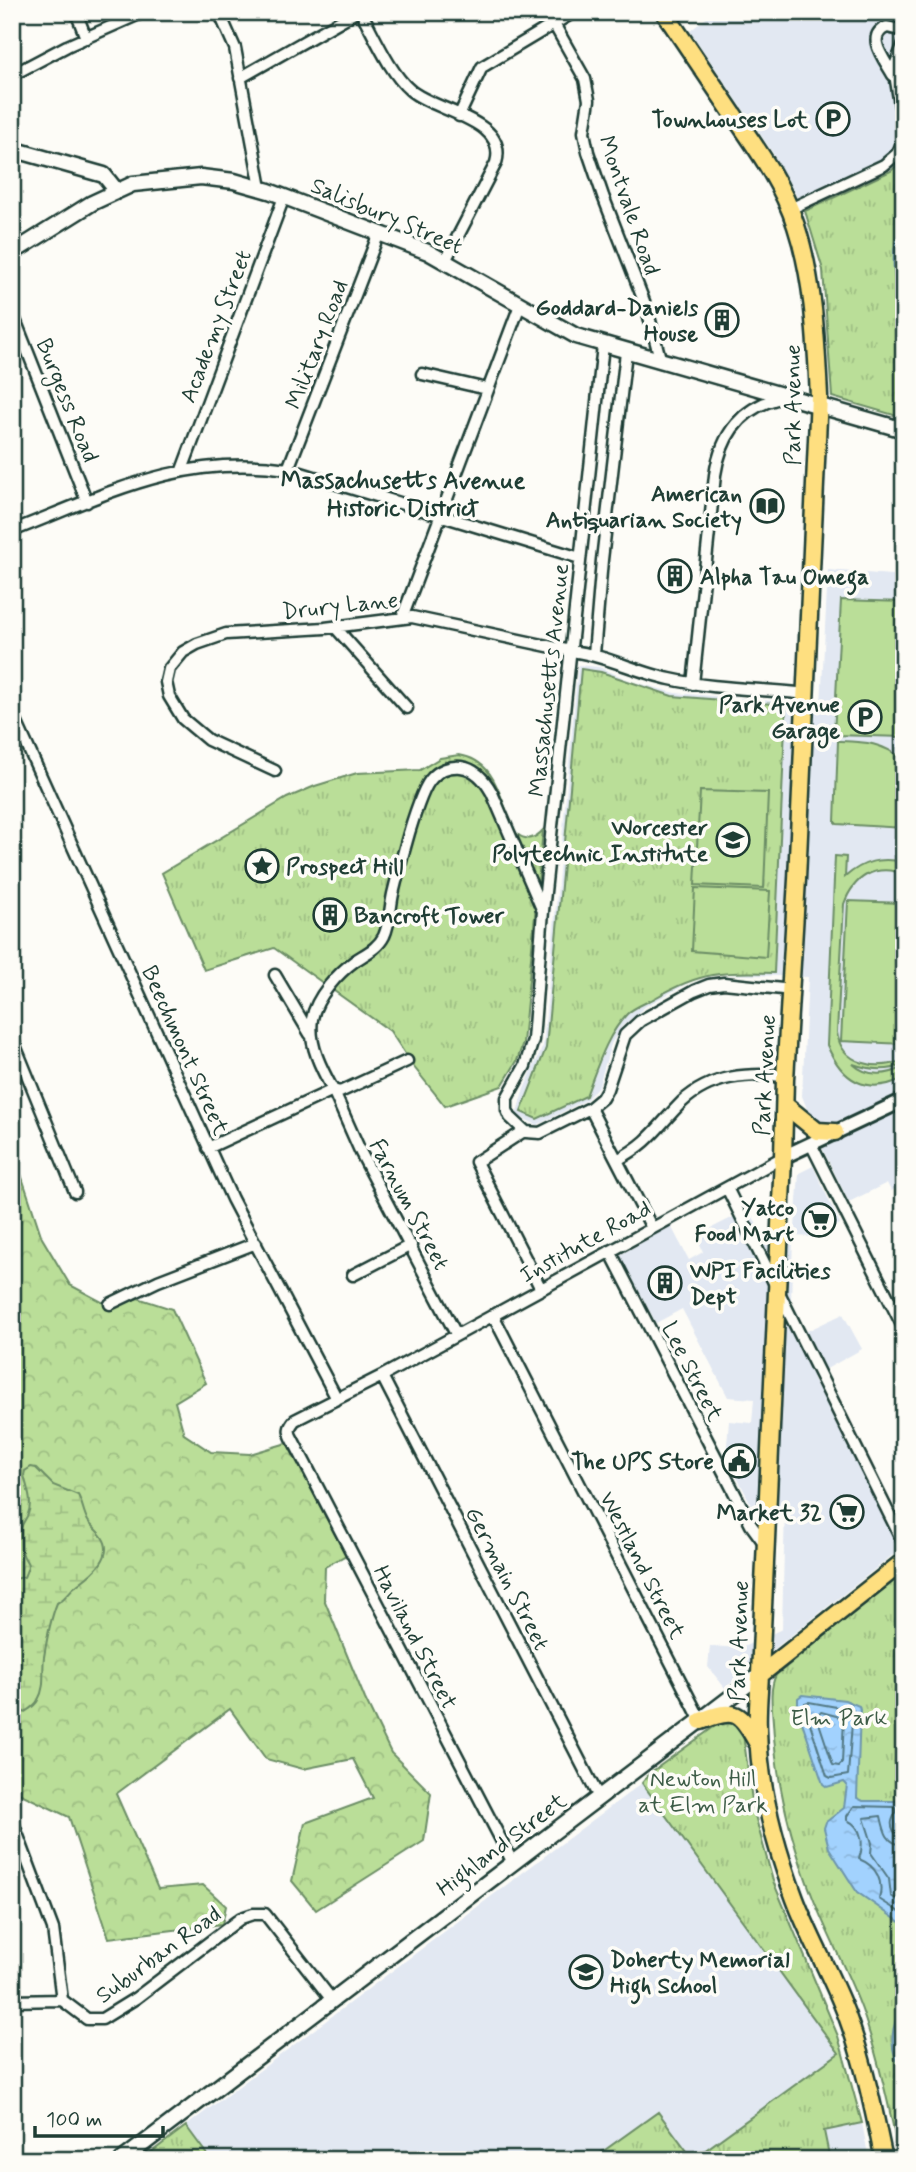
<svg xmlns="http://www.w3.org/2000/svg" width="916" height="2172" font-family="Mynerve,sans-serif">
  <defs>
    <pattern id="grass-tufts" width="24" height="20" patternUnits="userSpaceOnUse" patternTransform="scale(1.75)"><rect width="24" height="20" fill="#bade98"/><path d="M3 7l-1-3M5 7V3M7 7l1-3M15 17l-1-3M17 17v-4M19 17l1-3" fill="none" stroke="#9fbf84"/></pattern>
    <pattern id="forest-crowns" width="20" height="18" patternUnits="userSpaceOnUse" patternTransform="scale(1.75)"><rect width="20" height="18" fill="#bade98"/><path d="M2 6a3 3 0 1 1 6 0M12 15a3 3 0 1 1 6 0" fill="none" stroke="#9fbf84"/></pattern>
    <pattern id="wetland-marsh" width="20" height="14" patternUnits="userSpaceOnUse" patternTransform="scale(1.75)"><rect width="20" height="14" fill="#bade98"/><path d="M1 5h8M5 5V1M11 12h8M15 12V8" fill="none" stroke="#9fbf84"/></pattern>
    <pattern id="water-ripples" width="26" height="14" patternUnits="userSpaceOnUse" patternTransform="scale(1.75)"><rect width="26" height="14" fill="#a2d2fe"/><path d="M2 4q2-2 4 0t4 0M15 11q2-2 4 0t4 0" fill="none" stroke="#8bb5da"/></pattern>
  </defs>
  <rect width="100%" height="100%" fill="#fdfcf7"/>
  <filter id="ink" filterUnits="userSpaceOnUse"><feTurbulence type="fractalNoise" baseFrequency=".0143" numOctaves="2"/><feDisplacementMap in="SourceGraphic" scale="14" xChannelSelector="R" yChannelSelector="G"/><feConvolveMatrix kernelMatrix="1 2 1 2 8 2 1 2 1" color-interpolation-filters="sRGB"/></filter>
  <g filter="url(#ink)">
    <path fill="#e2e8f2" d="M714,12H904V159L891,171L805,211L771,150L690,31Z
      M828,570L904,576V1184L891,1191L887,1183L849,1202L823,1150L802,1096L808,977L721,974L692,981L646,1006L622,1026L611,1044L599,1085L586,1100L537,1125L516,1115L524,1089L543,1046L578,665L599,667L631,681L675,693L821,705Z
      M813,1166L840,1224L814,1237L793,1236L791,1302L805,1332L843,1314L862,1349L812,1377L851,1448L899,1550L725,1688L708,1667L710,1646L741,1648L782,1629L785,1508L752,1506L726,1456L729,1421L752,1423L754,1399L728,1397L682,1309L656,1323L620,1255L671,1226L689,1260L703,1252L696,1236L749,1209L762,1234L795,1228L799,1173Z
      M642,1783L839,2053L693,2159L658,2112L591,2160H211L186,2126Z
      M862,2123L869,2160H830L824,2131Z"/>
    <path fill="url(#grass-tufts)" stroke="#6c8e66" stroke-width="2" d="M904,159V418L832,397L823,270L805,211L891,171Z
      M581,669L601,672L672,696L786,705L774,973C723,971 700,972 655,998C646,1003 634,1007 627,1014C606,1036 597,1068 586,1096L537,1119L521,1112L546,1048Z
      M459,755C499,761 500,804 516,833C526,842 535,839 543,830L523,1043L517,1061L502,1086L445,1106L413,1066L390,1031L274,948L204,970L162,873L287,798L315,786L357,773L420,770L440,758Z
      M895,1580L898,1581L904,1592V2160H900C890,2109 879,2059 862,2010C848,1972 828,1936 813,1898C791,1842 776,1782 773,1722C772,1707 769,1689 776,1675Z
      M722,1721L734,1722L743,1733L753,1808L773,1881L838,2036L862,2123L824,2131L830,2160H591L658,2112L693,2159L839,2053L642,1783L650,1773Z
      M186,2126L211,2160H141Z"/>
    <path fill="url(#forest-crowns)" stroke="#6c8e66" stroke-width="2" d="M12,1147L42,1238L70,1285L113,1308L138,1298L172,1309L206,1383L175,1402L184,1434L211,1452L250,1454L287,1443L346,1555L325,1567L324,1599L365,1699L391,1753L431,1793L424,1841L316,1910L292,1881L305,1823L373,1798L353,1759L303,1769L266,1759L230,1709L116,1794L158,1889L203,1885L226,1906L222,1924L109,1938L69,1817L19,1793L12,1795Z"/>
    <path fill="url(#wetland-marsh)" stroke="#6c8e66" stroke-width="2" d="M31,1467L36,1468L53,1485L78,1495C83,1504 83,1512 88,1521C92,1527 98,1531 102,1537C116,1557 90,1575 77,1585C68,1591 68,1597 57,1603C50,1620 47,1638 44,1657C42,1671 46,1687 38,1700C35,1707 19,1716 12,1719V1577L15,1579L24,1577C32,1559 26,1566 22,1552C20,1545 21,1535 21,1529C22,1522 26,1520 28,1514C33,1502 27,1488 24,1475L25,1471Z"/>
    <path fill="#bade98" stroke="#6c8e66" stroke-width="2" d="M841,600L904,602V737L834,735Z
      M838,741C866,742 880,742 903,759L904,828L837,824L835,822Z
      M700,791L768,793L764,888L695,885Z
      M835,856L846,857L845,877C863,861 880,857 904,862V874C875,863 854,877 844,904L837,1032C841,1065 877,1071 904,1060V1065C886,1072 870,1070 853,1064C867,1077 887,1076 904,1067V1078C867,1096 842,1081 827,1045Z
      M695,888L770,891L766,957L692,951Z
      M848,901L904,903V1044L841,1041Z"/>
    <path fill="url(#water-ripples)" stroke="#6e96ad" stroke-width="2" d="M904,221V318C895,288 886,249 904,221Z
      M802,1695L845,1700L859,1706L860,1710L857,1798L863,1801H904V1816L898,1823L904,1832V1925L857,1892L829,1848L824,1828L826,1822L844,1808L847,1785L844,1782L827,1787L823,1784L798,1710V1698Z
      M904,2007V2070C887,2053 890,2024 904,2007Z"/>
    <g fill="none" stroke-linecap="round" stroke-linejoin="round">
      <path stroke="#537985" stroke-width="2" d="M809,1702L853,1710L848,1775L831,1778L827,1776L805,1708V1703Z
        M821,1712L844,1718L842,1763L839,1766L833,1765L817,1717Z
        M904,1836L897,1835C889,1826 891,1820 897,1811L895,1807L854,1806L847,1816V1820C863,1827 864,1845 859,1859C877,1866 884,1882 879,1899L904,1915
        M904,1845C886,1844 884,1830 881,1816L864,1818L872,1843L871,1853L889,1879L891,1896L904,1904"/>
      <defs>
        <path id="minor" d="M76,12L86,38
          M219,12L235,48L261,188
          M361,12C374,35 390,73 410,90C435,112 509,119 496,163L445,261
          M554,24L585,79L589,100L584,132L588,152L603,196L647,309L661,362
          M904,43L894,68L904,130
          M12,75L67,46L144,12
          M893,75C885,60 864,36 887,27L904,31
          M240,78L356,12
          M459,116L482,67L574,12
          M790,209L884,165L897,154L904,140
          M12,312L87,502
          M603,345L543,911L533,1040L525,1066L507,1098V1110L510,1117L526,1132L540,1133L590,1108L602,1098L607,1089L625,1035L640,1021L694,991L709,985L724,983L792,990
          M422,374L487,389
          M288,469L379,233
          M182,470L284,197
          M12,531C107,494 183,453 288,469L580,558
          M402,618L520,305
          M335,627L407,708
          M594,654L602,560L626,352
          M693,684L715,475C721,435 742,405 785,397
          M12,712L232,1199L337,1399
          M275,771L208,740L183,719L169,696L166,682L169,669L183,652L197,644L226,634L325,628L412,617L571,651C605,655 636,672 670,679C714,689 761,689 806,694
          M275,975L310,1034
          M12,1038L75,1192
          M407,1061L340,1092L333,1090L361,1153L456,1334
          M590,1108L652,1228
          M524,1131L476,1162L541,1289
          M811,1144L904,1329
          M208,1148L333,1090C322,1070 308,1044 312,1019C316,997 338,973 356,960C367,953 378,948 384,936C390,923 390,908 393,894C398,872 418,791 432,778C439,770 450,766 461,767C476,769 485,780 492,793L542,909
          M617,1160C651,1142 657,1127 682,1102C711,1075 748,1073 785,1076
          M727,1188L904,1544
          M610,1251L751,1525L765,1544
          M353,1275L411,1245
          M110,1304L158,1281L256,1243
          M493,1315L701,1721
          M382,1376L595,1790L601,1797
          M12,1820L53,1929L62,2000
          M513,1863L292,1438C288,1431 289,1427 295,1420L382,1376L783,1157
          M12,2001L62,2000L87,2019H102L136,1998L241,1918L253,1914H265L332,2000"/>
        <path id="tertiary" d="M783,1157L904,1100"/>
        <path id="secondary" d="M12,149L104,175L116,190
          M12,253L92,203L133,184L201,177L234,181L269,191L428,252L576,336L904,430
          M122,2160L760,1675"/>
        <path id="primary" d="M664,12C687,46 710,80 733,114C758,150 783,185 796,226C814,281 816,339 819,396L797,879L785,1079L783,1157L760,1675
          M785,1105L817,1131L835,1132"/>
        <path id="trunk" d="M701,1721C736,1707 740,1712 758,1744
          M884,2160C874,2111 864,2062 847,2016C832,1976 810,1939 795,1899C775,1846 759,1786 758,1729C757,1711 759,1693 760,1675L904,1561"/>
      </defs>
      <use href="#minor" stroke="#1f3d34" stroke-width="15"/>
      <use href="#tertiary" stroke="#1f3d34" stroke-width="18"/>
      <use href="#secondary" stroke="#1f3d34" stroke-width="19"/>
      <use href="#primary" stroke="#1f3d34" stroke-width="21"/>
      <use href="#trunk" stroke="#1f3d34" stroke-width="21"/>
      <use href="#minor" stroke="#fdfcf7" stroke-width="10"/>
      <use href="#tertiary" stroke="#fdfcf7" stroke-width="12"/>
      <use href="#secondary" stroke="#fdfcf7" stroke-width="14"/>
      <use href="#primary" stroke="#fedf80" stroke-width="16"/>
      <use href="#trunk" stroke="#fedf80" stroke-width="16"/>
    </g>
  </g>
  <defs>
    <symbol id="parking-ring" viewBox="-11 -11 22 22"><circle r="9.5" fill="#fdfcf7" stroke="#1f3d34" stroke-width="1.5"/><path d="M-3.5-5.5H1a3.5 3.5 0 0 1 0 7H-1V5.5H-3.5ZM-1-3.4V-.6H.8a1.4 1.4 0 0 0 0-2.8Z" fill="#1f3d34"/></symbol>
    <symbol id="building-ring" viewBox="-11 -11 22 22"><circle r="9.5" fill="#fdfcf7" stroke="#1f3d34" stroke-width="1.5"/><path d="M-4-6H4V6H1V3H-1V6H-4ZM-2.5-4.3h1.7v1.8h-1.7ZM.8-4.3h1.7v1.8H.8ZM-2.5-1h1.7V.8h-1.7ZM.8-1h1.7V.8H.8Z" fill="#1f3d34"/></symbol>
    <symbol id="library-ring" viewBox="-11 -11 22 22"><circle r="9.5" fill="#fdfcf7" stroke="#1f3d34" stroke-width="1.5"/><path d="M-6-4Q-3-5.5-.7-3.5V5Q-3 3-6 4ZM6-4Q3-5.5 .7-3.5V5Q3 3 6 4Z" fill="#1f3d34"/></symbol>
    <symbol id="university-ring" viewBox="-11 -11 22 22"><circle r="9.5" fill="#fdfcf7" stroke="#1f3d34" stroke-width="1.5"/><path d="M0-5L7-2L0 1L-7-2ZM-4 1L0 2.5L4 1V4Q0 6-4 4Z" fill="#1f3d34"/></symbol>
    <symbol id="sight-ring" viewBox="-11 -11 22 22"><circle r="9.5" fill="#fdfcf7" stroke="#1f3d34" stroke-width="1.5"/><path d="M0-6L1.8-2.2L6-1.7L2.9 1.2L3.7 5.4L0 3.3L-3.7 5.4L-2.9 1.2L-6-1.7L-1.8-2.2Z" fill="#1f3d34"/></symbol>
    <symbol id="supermarket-ring" viewBox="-11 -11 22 22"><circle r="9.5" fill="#fdfcf7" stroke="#1f3d34" stroke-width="1.5"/><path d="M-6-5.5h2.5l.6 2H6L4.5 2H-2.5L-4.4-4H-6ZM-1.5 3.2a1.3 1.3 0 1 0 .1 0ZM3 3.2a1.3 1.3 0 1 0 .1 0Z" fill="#1f3d34"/></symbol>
    <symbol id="civic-ring" viewBox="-11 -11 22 22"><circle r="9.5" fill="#fdfcf7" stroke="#1f3d34" stroke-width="1.5"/><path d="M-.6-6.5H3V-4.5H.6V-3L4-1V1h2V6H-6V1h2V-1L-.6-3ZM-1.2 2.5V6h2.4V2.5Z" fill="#1f3d34"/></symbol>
    <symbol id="school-ring" viewBox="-11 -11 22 22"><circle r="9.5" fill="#fdfcf7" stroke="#1f3d34" stroke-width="1.5"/><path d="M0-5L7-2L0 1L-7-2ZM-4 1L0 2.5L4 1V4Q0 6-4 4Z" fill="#1f3d34"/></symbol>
  </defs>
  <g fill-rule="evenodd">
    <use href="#parking-ring" x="814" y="100" width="38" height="38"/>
    <use href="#building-ring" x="703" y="301" width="38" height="38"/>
    <use href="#library-ring" x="748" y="487" width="38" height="38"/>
    <use href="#building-ring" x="656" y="557" width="38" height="38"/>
    <use href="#parking-ring" x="846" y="698" width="38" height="38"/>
    <use href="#university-ring" x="714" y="821" width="38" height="38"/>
    <use href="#sight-ring" x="243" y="847" width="38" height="38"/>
    <use href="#building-ring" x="311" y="896" width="38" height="38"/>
    <use href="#supermarket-ring" x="800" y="1201" width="38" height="38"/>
    <use href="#building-ring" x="646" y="1264" width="38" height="38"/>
    <use href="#civic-ring" x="720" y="1442" width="38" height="38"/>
    <use href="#supermarket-ring" x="828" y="1493" width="38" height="38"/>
    <use href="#school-ring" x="567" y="1953" width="38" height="38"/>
  </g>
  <g text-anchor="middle" stroke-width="7" stroke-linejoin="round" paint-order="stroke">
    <g font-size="23" font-weight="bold" fill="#1f3d34" stroke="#fdfcf7" text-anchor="end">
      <text x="808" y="127">Townhouses Lot</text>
      <text x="698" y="315">Goddard-Daniels<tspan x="698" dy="26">House</tspan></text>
      <text x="742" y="501">American<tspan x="742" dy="26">Antiquarian Society</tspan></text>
      <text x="700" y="584" text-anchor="start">Alpha Tau Omega</text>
      <text x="840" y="712">Park Avenue<tspan x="840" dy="26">Garage</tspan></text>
      <text x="708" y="835">Worcester<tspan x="708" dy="26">Polytechnic Institute</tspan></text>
      <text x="286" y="874" text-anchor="start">Prospect Hill</text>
      <text x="354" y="923" text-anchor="start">Bancroft Tower</text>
      <text x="794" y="1215">Yatco<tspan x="794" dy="26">Food Mart</tspan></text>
      <text x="690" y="1278" text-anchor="start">WPI Facilities<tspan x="690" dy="26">Dept</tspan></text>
      <text x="714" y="1469">The UPS Store</text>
      <text x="822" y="1520">Market 32</text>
      <text x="610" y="1967" text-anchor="start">Doherty Memorial<tspan x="610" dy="26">High School</tspan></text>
    </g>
    <g font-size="23" fill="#1f3d34" stroke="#fdfcf7">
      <text transform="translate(630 205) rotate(71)" y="8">Montvale Road</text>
      <text transform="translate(387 215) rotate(23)" y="8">Salisbury Street</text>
      <text transform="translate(215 326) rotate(-69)" y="8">Academy Street</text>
      <text transform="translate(316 344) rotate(-69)" y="8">Military Road</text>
      <text transform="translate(68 400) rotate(68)" y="8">Burgess Road</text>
      <text transform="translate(792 405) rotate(-90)" y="8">Park Avenue</text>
      <text transform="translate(340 605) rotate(-6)" y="8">Drury Lane</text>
      <text transform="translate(548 680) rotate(-84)" y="8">Massachusetts Avenue</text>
      <text transform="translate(186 1050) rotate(66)" y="8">Beechmont Street</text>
      <text transform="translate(764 1075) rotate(-87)" y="8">Park Avenue</text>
      <text transform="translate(410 1204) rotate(62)" y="8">Farnum Street</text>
      <text transform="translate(585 1241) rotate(-29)" y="8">Institute Road</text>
      <text transform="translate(693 1371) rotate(63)" y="8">Lee Street</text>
      <text transform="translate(643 1565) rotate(63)" y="8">Westland Street</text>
      <text transform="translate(508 1578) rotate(63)" y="8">Germain Street</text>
      <text transform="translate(416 1637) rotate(63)" y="8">Haviland Street</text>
      <text transform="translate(738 1641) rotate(-88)" y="8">Park Avenue</text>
      <text transform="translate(501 1844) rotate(-37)" y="8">Highland Street</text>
      <text transform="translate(158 1954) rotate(-36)" y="8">Suburban Road</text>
    </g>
    <g font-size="23" fill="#3e5d48" stroke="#fdfcf7">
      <text x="839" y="1725">Elm Park</text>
      <text x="703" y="1786">Newton Hill<tspan x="703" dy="26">at Elm Park</tspan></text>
    </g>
    <g font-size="24" font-weight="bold" fill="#1f3d34" stroke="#fdfcf7">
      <text x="403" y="488">Massachusetts Avenue<tspan x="403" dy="28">Historic District</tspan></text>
    </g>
  </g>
  <rect width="916" height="2172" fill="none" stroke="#fdfcf7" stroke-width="42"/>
  <rect x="21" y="21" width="874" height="2130" fill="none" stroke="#1f3d34" stroke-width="2.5" filter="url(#ink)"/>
  <path d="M35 2126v10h128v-10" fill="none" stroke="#1f3d34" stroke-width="3.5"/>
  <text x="46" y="2126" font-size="21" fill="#1f3d34" stroke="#fdfcf7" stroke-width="5" paint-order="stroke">100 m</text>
</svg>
